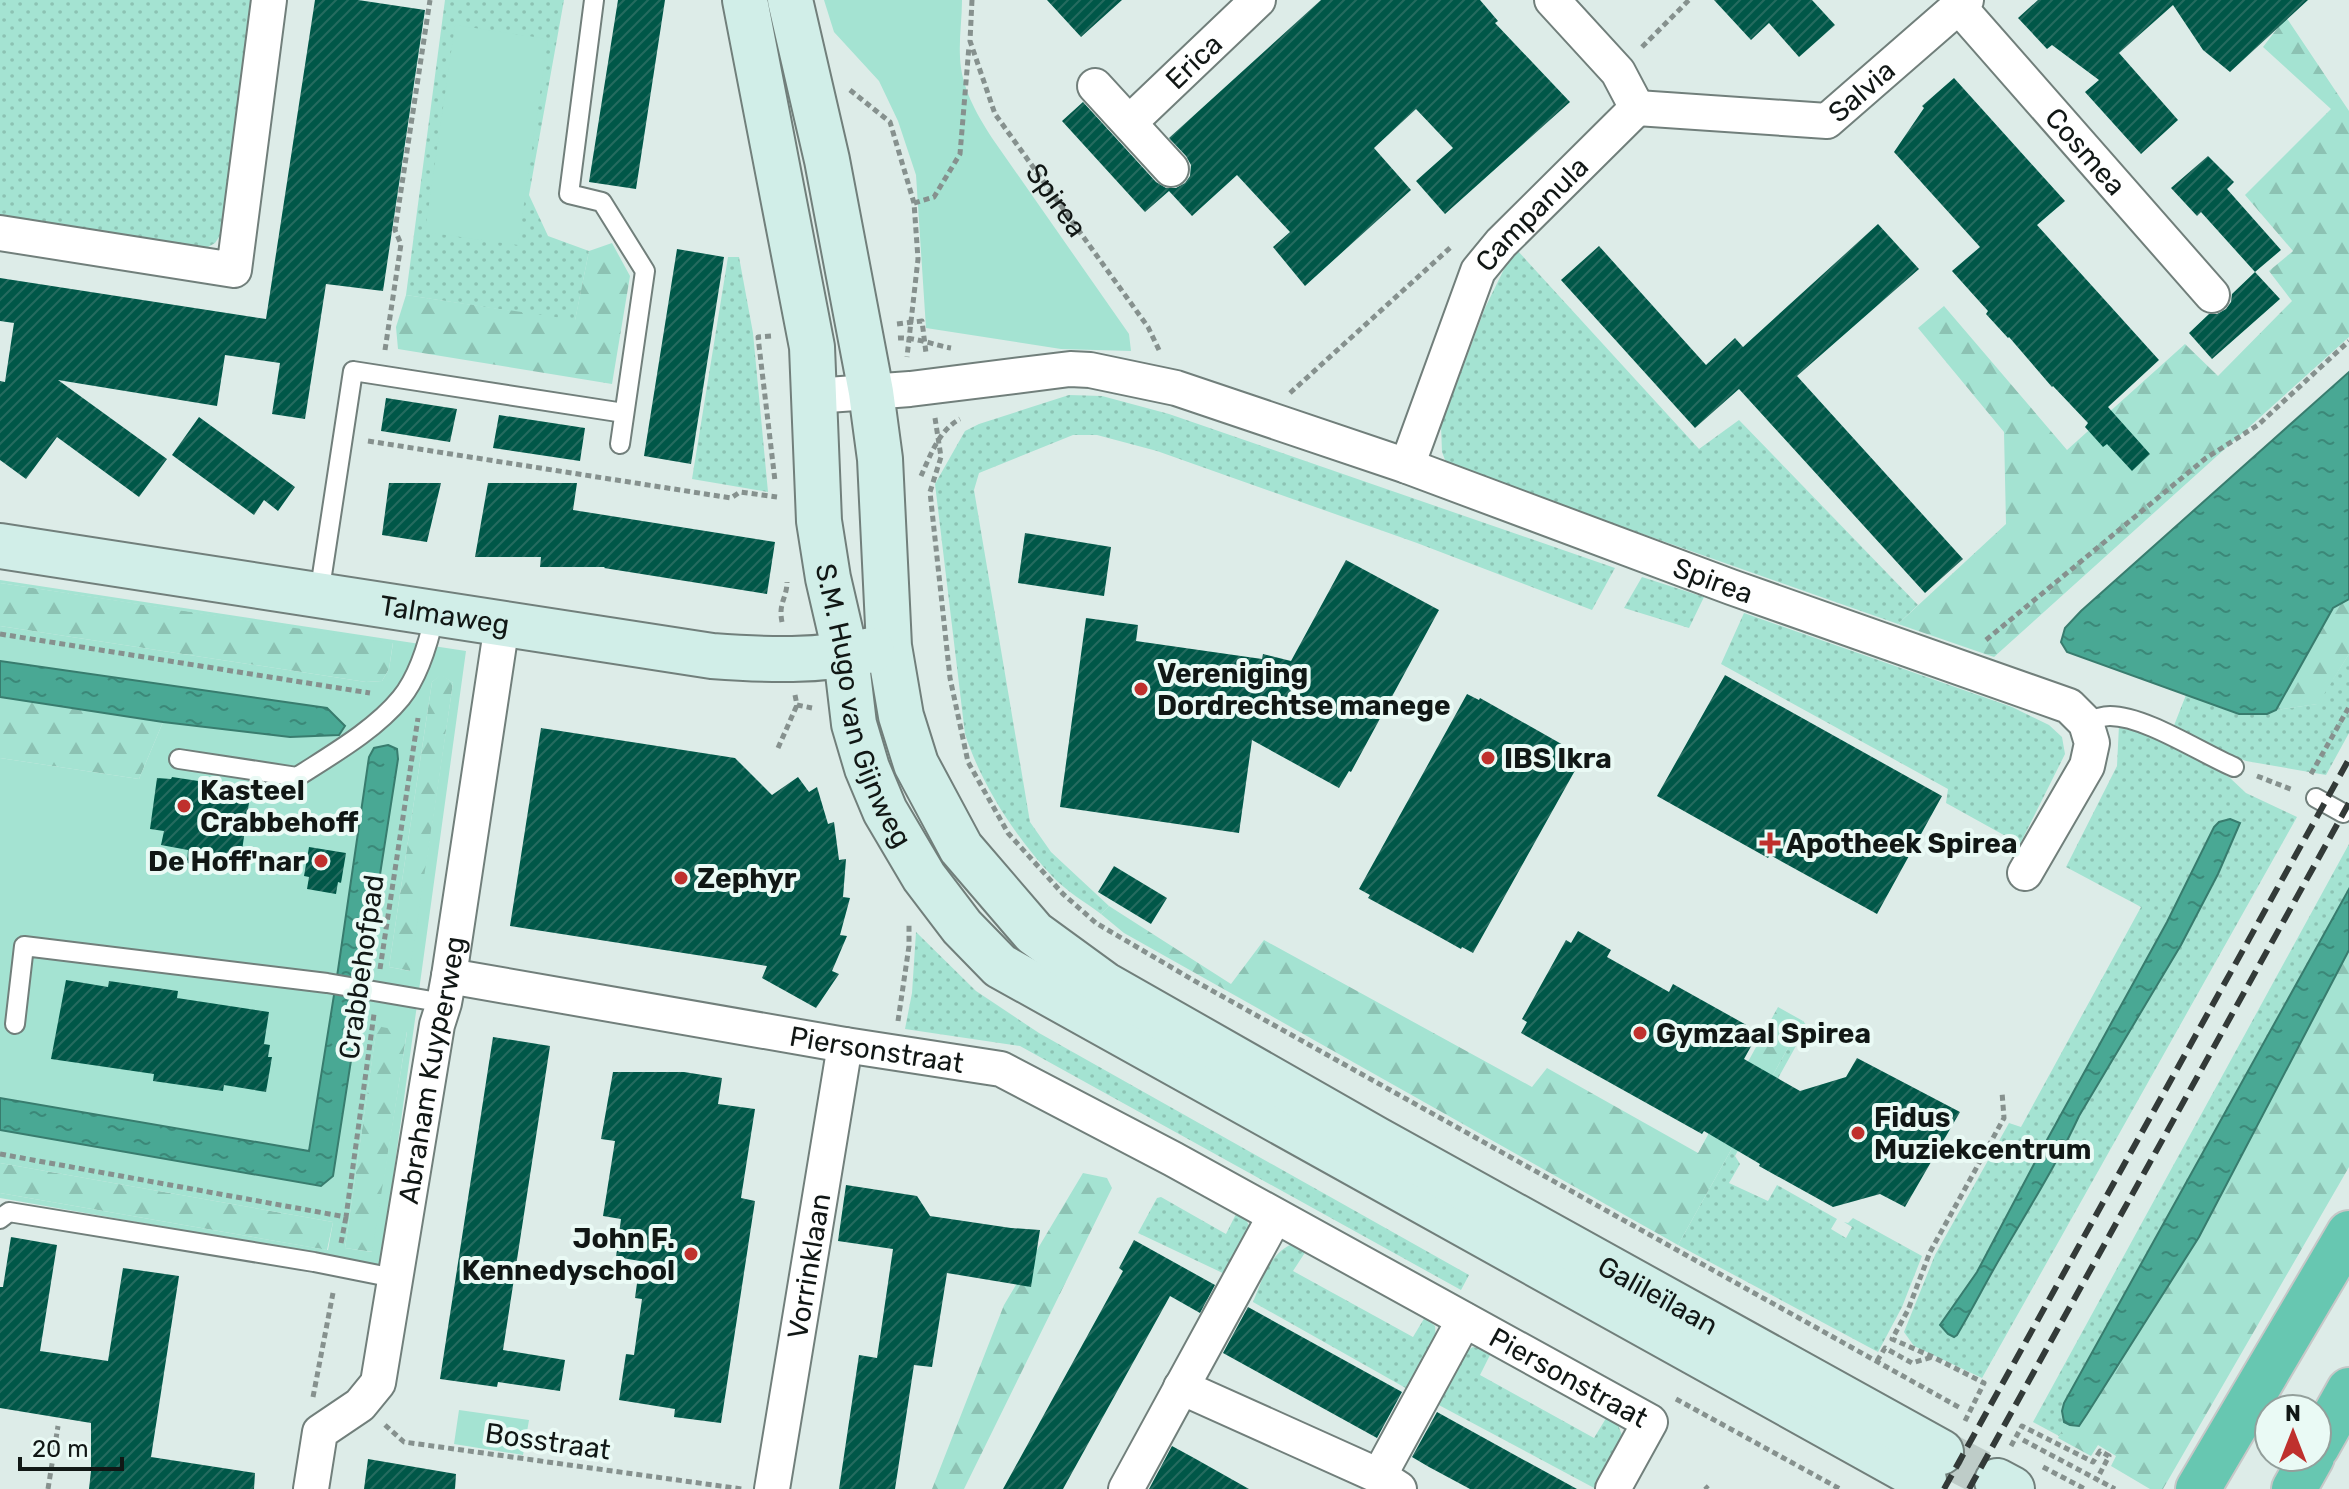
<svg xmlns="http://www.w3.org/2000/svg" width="2349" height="1489" font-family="Rubik,sans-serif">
  <defs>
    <pattern id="grass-dots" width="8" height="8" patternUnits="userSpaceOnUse" patternTransform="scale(2)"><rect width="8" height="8" fill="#a4e3d2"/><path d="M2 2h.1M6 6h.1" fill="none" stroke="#8cc2b3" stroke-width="1.8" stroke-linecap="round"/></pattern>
    <pattern id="forest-firs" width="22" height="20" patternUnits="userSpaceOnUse" patternTransform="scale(2)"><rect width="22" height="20" fill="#a4e3d2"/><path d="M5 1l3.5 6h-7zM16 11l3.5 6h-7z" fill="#8cc2b3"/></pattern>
    <pattern id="water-ripples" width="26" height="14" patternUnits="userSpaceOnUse" patternTransform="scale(2)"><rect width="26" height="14" fill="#49a894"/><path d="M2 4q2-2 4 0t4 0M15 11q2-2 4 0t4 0" fill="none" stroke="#3b8878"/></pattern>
    <pattern id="building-hatch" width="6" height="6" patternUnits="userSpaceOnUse" patternTransform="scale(2)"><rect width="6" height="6" fill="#005748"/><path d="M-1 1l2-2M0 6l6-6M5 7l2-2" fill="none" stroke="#256b5f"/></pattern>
  </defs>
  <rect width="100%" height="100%" fill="#ddece8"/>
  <path fill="url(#grass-dots)" fill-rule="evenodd" d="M0,0H253L223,231L215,243L201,251L0,220Z
    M445,0H564L529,195L548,236L589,251L575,321L406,295Z
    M1517,250L1699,449L1739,420L1918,605L1898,624L1447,465L1442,452L1441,426L1485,308L1506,265Z
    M728,257H739L753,333L768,492L692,479Z
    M1069,395L1102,396L1169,414L1615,568L1592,610L1417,543L1157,451L1097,435H1073L979,473L974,490L1030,822L1051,852L1109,906L1101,914C1085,902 1066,891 1052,876C1015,836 982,786 965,734L935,484L965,431L979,424Z
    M1642,577L1704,597L1689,628L1624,608Z
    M1744,613L2012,707L2049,725L2062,737L2065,754L2020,844L1946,803L1948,789L1721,664Z
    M2349,654V733L2326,775L2246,761L2206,745L2173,728L2186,695L2267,714L2276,710L2317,704Z
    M2119,725L2165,742L2229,777L2246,793L2297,817L1982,1378L1914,1346L1904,1332L1935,1255L2009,1123L2021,1127L2141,907L2066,867L2117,766ZM2214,827L2218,874L2181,945L2079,1116L2065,1147L1957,1335L1940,1325L1977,1272L2042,1149L2167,922Z
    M2349,844V889L2064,1403L2062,1411L2064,1421L2067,1423L2059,1436L2033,1422Z
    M916,932L976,991L1039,1033L1469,1275L1461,1290L1020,1046L905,1029L912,993Z
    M1803,1021L1807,1026L1735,1156L1740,1164L1729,1183L1768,1201L1777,1185L1837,1219L1831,1229L1846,1238L1852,1227L1844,1222L1848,1223L1853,1218L1922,1256L1902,1307L1878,1352L1678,1245Z
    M1161,1197L1226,1234L1238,1210C1263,1234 1243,1250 1229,1276L1138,1233L1157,1198Z
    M1290,1245L1308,1248L1293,1271L1413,1337L1425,1317L1435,1326L1436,1339L1411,1391L1253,1302C1262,1281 1268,1256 1290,1245Z
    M1473,1347L1492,1351L1480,1375L1594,1438L1608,1415L1618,1425L1622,1435L1614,1457L1596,1489L1435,1403L1462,1353Z"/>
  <path fill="url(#forest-firs)" d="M2286,17L2349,111V337L1994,657L1898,624L2006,524L2004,432L1918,328L1944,306L2067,450L2185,344L2218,376L2292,301L2269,271L2293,251L2245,195L2331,109L2263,47Z
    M612,243L630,276L612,384L398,349L396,327L406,295L575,320L589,251Z
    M0,583L393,642L389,669L382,681L366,682L0,626Z
    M2349,599V654L2318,704L2276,710L2333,608Z
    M441,674L453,683L411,971L389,967L432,682Z
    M0,697L163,722L139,779L0,758Z
    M1109,906L1231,984L1264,940L1532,1087L1547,1068L1698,1153L1778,1007L1803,1021L1678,1245L1124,933L1101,914Z
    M2349,950V1167L2163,1489H2150L2111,1466L2116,1456L2098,1445L2091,1456L2058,1438L2066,1423L2087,1414L2199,1237Z
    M377,1025L407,1031L373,1252L345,1248Z
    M0,1163L333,1222L327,1250L0,1193Z
    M1083,1173L1107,1178L1112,1188L964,1489H932L1004,1305Z"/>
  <path fill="#a4e3d2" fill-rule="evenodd" d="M824,0H962C962,19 959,38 960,57C961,87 976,113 992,138L1129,334L1131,351L1061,349L926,328L916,175L898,121L879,81L834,32Z
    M455,25L548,39L518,245L425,232Z
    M0,580L466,651L381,1265L0,1198V1193L328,1250L333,1222L0,1163V1130L321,1186L333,1176L398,759L397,749L338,970L309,1152L0,1098V758L139,779L163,722L290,737L345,726L327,708L0,661V626L366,682L382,681L389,669L393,643L0,583ZM441,675L453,683L410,971L389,967L432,682ZM377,1026L407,1032L372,1252L345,1248Z
    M459,1410L529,1420L523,1455L454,1444Z"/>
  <path fill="url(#water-ripples)" stroke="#387c6e" stroke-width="2" d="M2349,372V599L2333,608L2276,710L2267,714H2239L2067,652L2061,642L2065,628L2081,611Z
    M0,661L327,708L345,726L339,735L290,737L163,722L0,697Z
    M388,745L397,749L398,759L333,1176L321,1186L0,1130V1098L309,1151L338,970L369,757L374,748Z
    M2230,819L2240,823L2218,874L2181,945L2079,1116C2057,1164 2029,1208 2003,1253C1987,1280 1973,1308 1957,1335L1954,1337L1948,1334L1940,1325L1977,1272L2042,1149L2167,922L2214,827L2219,822Z
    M2349,889V950L2199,1237L2087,1414L2079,1426L2070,1425L2064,1422L2062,1411L2064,1403Z"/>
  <path fill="url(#building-hatch)" d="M315,0H358L425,10L383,291L326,284L305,419L272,414L280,363L225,355L217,406L58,380L167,459L139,497L57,437L26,479L0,460V381L5,382L14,323L0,321V278L266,319Z
    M618,0H665L636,189L589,182Z
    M1047,0H1122L1081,37Z
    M1321,0H1480L1498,21L1495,23L1570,102L1445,214L1416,181L1453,148L1416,109L1374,148L1411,190L1305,286L1273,247L1290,232L1237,175L1192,216L1169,191L1145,212L1062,121L1083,102L1156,182L1166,188H1176L1185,183L1190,176L1191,165L1186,156L1169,138Z
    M1714,0H1812L1835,25L1799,57L1769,23L1751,40Z
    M2038,0H2308L2230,72L2203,50L2173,5L2119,53L2178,120L2141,154L2085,92L2099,80L2052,45L2047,49L2018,18Z
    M1954,78L2065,201L2037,225L2159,360L2108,407L2150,454L2132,471L2107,444L2103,447L2085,427L2088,423L2053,386L2052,387L2009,337L2008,338L1986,314L1988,311L1952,271L1980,247L1894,152L1924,108L1922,106Z
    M2208,156L2234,182L2227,189L2281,250L2255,272L2201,212L2197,216L2171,188Z
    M1878,224L1919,269L1797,376L1963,559L1925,593L1739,389L1695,428L1561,280L1599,246L1706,365L1735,338L1743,347Z
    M677,249L724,257L691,464L644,456Z
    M2255,272L2280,299L2212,359L2189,333L2209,314H2217L2226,309L2231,302L2232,294Z
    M386,398L457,409L450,442L381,431Z
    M499,415L585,428L580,461L493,448Z
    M199,417L295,487L278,511L264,500L254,515L172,455Z
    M389,483H441L427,542L382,535Z
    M488,483H577L573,510L775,542L767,594L604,568L605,567H540L541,557H475Z
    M1025,533L1111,547L1104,596L1018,583Z
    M1346,560L1439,610L1351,772L1349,771L1339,788L1252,740L1239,833L1060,807L1086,618L1138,625L1136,641L1262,659L1263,654L1291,661Z
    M1725,675L1942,796L1877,914L1770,855L1768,858L1657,796Z
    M1467,694L1479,700L1480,698L1572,750L1571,751L1582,758L1473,953L1462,947L1461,949L1427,930L1368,898L1370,895L1359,889Z
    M541,728L735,758L772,795L798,777L809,792L817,787L828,824L834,822L839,860L846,859L843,897L850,898L840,935L847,936L832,971L839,974L816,1008L762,978L767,966L510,926Z
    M172,777L251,789L239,871L187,863L188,850L161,845L164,831L150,829L157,778L171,779Z
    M309,847L346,853L341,883L338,882L336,894L307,889L309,877L304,876Z
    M1114,866L1167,898L1151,924L1098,892Z
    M1578,931L1611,950L1607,957L1669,992L1673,984L1759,1032L1744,1059L1800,1091L1846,1077L1857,1058L1960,1112L1905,1207L1880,1194L1833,1207L1759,1166L1760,1164L1704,1131L1702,1134L1521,1033L1527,1022L1522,1019L1566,940L1571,943Z
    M66,980L108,987L109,981L178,991L177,998L269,1012L264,1044L270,1045L268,1057H272L266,1092L224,1085L223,1091L153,1081L154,1074L51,1059Z
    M493,1037L550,1046L503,1350L565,1360L560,1391L498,1382L497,1387L440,1379Z
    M613,1072H684L722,1078L718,1104L755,1109L741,1198L755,1201L721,1423L674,1417L675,1409L619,1400L626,1354L634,1355L642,1299L635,1298L640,1261L616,1257L621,1219L603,1216L615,1141L601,1139Z
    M846,1185L917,1196L930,1216L1011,1228L1040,1230L1031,1287L947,1273L932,1367L914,1365L895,1489H839L859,1355L877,1358L893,1249L838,1241Z
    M11,1237L57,1245L40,1351L108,1361L123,1268L179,1276L151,1457L255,1473L254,1489H89L91,1471V1423L0,1408V1287H3Z
    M1134,1240L1215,1285L1200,1313L1170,1296L1063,1489H1003L1123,1271L1119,1268Z
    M1248,1307L1402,1392L1377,1438L1223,1353Z
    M1437,1412L1522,1459L1577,1489H1470L1429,1467L1412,1457Z
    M1172,1446L1194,1458L1249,1489H1149Z
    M368,1459L456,1474L455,1489H364Z"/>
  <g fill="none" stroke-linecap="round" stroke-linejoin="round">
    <path stroke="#beccc8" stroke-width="44" stroke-dasharray="44 22" stroke-linecap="butt" d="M1941,1452L1997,1481"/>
    <defs>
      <path id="lane" d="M594,0L569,194L602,202L645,271L620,444
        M319,595L353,371L624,413
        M2086,723C2094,719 2102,716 2110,716C2145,716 2201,753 2234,767
        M179,759L297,777C331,755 375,730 401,698C419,676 429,641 435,613
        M2316,798L2343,813
        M15,1024L24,946L327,983L444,1003
        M0,1219L9,1212L314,1262L394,1278"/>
      <g id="street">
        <path id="s2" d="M1959,7L2212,295"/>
        <path d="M1095,86L1171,169"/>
        <path id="s3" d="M1637,108L1827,121L1966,0"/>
        <path id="s4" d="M1130,122L1258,0"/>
        <path d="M0,233L234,270L269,0"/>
        <path id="s5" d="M814,396L910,389L1070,369L1090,370L1176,388L1407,466L1731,587L2069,706L2086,723L2092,743L2087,766L2025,873"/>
        <path id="s6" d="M1407,466L1478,271L1501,243L1637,108L1618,72L1552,0"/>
        <path id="s7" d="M449,976L845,1045L1001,1069L1173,1159L1650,1422L1613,1489"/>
        <path d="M1181,1387L1379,1476L1399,1489"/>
        <path d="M1379,1476L1464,1320"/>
        <path id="s8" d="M311,1489L320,1432L360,1405L378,1383L437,1025L444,1003L449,976L502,624"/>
        <path id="s9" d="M772,1489L845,1045"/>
        <path d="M1126,1489L1275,1216"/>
      </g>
      <g id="secondary">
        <path id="s10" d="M745,0L812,347L819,521L828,578L846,656L854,724L867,768L885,811L924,877L962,927L1000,966L1924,1480"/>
        <path id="s11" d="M790,0L827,160L871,392L880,459L889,646L901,716L916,764L961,848L1034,933L1104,984L1376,1139L1941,1452"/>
        <path id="s12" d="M0,546L712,656C766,660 819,662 872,650"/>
        <path d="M1997,1481L2012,1489"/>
      </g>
      <path id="highway" d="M2317,1447L2349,1390
        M2198,1489L2349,1233
        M2294,1489L2312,1457"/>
    </defs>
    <use href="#lane" stroke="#717f7b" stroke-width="22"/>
    <use href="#street" stroke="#717f7b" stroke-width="38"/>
    <use href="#secondary" stroke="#717f7b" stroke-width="48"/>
    <use href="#highway" stroke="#c6c7c7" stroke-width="48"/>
    <g stroke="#86918e" stroke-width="5" stroke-dasharray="6 4" stroke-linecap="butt">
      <path id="s1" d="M972,0L970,41L995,114L1148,327L1159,350"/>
      <path d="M1642,47L1689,0"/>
      <path d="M850,90L890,122L914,203L918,259L907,357"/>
      <path d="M914,203L934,197L960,154L969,46"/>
      <path d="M897,324L922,321L926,353"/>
      <path d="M771,336L758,337L775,481"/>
      <path d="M898,338C915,337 934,345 951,348"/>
      <path d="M385,350L401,244L395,230L430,0"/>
      <path d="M1290,393L1451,247"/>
      <path d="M935,418L941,457L930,492L950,678L968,762L1008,833L1063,894L1096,923L1193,980L1962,1409"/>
      <path d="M368,441L731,498L740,492L777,497"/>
      <path d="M921,476C930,456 939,430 960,419"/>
      <path d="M782,622C778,603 787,598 787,582"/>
      <path d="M0,634L370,693"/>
      <path d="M1986,640L2206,458L2258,425L2349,341"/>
      <path d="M795,695L797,705L812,708"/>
      <path d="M778,748L797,705"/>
      <path d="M2311,774L2349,707"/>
      <path d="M2257,776L2293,790"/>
      <path d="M380,969L418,718"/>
      <path d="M898,1021L909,946V924"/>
      <path d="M0,1154L346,1217L374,1014"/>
      <path d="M341,1243L346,1217"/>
      <path d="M1877,1361L1885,1348L1912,1363L1932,1357"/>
      <path d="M313,1397L333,1293"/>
      <path d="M1676,1399L1840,1489"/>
      <path d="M1965,1421L1984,1383L1933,1357L1892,1339L1908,1310L1930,1252L2004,1118L2002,1092"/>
      <path d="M385,1425L404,1442L742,1489"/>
      <path d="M2023,1440L2115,1489"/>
      <path d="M2011,1446L2022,1426L2093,1462L2100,1451L2109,1456L2097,1479"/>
      <path d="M2043,1467L2085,1489"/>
      <path d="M1705,1486L1708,1489"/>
      <path d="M48,1489L58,1426"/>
    </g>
    <use href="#lane" stroke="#fff" stroke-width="18"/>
    <use href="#street" stroke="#fff" stroke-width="34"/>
    <use href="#secondary" stroke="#d1eee8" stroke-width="44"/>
    <use href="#highway" stroke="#67c7b1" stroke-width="44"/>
    <path stroke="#333a38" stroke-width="6" stroke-dasharray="16 8" stroke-linecap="butt" d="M1944,1489L2349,759
      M1969,1489L2349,803"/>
  </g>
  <g fill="#bf302d" stroke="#eafaf5" stroke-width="3">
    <circle cx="1141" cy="689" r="8"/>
    <circle cx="1488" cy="758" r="8"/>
    <circle cx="184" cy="806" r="8"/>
    <path d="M1766 831h8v8h8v8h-8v8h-8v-8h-8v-8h8z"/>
    <circle cx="321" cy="861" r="8"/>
    <circle cx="681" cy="878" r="8"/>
    <circle cx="1640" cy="1033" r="8"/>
    <circle cx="1858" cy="1133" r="8"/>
    <circle cx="691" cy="1254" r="8"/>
  </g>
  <g text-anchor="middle" stroke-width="8" stroke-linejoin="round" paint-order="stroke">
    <g font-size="28" fill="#111715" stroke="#eafaf5">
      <text dy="10" stroke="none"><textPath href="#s4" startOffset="88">Erica</textPath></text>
      <text dy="10" stroke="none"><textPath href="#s3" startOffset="236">Salvia</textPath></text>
      <text dy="10" stroke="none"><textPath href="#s2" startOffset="192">Cosmea</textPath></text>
      <text dy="10" stroke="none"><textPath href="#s1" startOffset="224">Spirea</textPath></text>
      <text dy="10" stroke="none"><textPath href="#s6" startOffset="286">Campanula</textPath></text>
      <text dy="10" stroke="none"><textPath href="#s5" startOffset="936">Spirea</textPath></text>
      <text dy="10" stroke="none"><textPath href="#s12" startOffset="450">Talmaweg</textPath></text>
      <text dy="10" stroke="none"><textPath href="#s10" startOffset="718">S.M. Hugo van Gijnweg</textPath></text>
      <text transform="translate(361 967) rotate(-82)" y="10">Crabbehofpad</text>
      <text dy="10" stroke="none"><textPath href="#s7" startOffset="434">Piersonstraat</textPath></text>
      <text dy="10" stroke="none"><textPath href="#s8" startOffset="452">Abraham Kuyperweg</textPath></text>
      <text dy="10" stroke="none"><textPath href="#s9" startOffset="226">Vorrinklaan</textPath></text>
      <text dy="10" stroke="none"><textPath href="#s11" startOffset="1706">Galileïlaan</textPath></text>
      <text dy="10" stroke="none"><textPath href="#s7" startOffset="1206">Piersonstraat</textPath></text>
      <text transform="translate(548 1441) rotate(8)" y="10">Bosstraat</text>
    </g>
    <g font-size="28" font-weight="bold" fill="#111715" stroke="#eafaf5" text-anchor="start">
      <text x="1157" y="683">Vereniging<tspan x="1157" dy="32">Dordrechtse manege</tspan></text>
      <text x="1504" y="768">IBS Ikra</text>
      <text x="200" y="800">Kasteel<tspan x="200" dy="32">Crabbehoff</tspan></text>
      <text x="1786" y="853">Apotheek Spirea</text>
      <text x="305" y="871" text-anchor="end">De Hoff'nar</text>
      <text x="697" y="888">Zephyr</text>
      <text x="1656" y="1043">Gymzaal Spirea</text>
      <text x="1874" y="1127">Fidus<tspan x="1874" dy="32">Muziekcentrum</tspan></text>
      <text x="675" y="1248" text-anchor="end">John F.<tspan x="675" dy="32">Kennedyschool</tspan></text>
    </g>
  </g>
  <g transform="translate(2293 1433)"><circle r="38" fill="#eafaf5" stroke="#939f9b" stroke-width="2"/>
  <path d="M0-6L14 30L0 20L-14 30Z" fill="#bf302d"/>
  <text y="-12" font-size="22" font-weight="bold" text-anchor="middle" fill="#111715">N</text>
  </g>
  <path d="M20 1457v12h102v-12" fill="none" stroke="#111715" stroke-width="4"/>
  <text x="32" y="1457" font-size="24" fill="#111715" stroke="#eafaf5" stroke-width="6" paint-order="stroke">20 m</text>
</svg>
